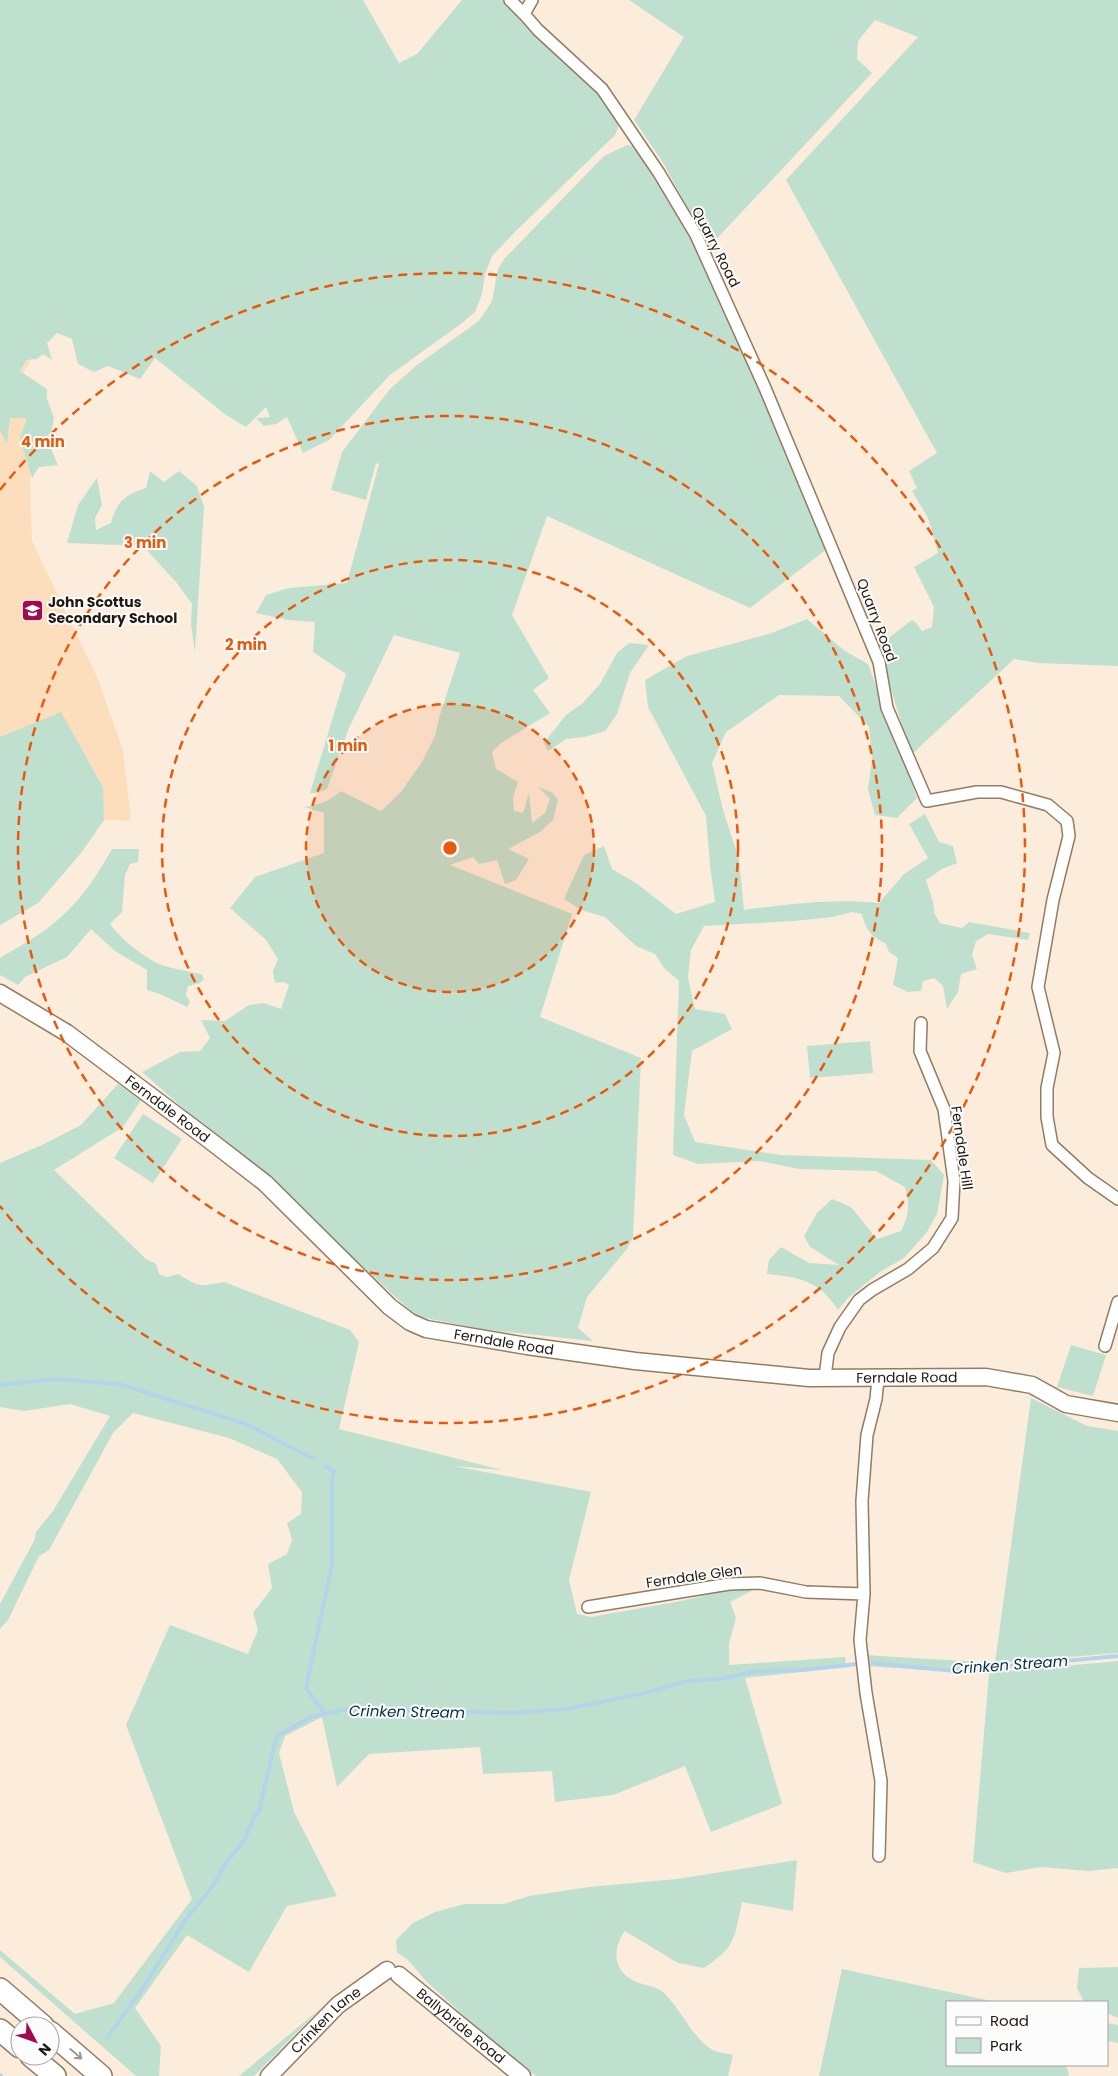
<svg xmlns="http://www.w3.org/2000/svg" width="1118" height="2076" font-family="Poppins,sans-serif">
  <rect width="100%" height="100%" fill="#fcecdc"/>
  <path fill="#fddebc" d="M0,301L50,327L22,375L51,417L30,478L32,541L98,679L123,750L131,821L104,820L81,853L38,903L0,925Z"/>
  <path fill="#bfe0ce" d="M0,0H363L399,63L417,54L462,0H505L532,32L606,102L620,123L615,135L517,230L492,256L485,274L482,294L475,312L462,323L390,375L329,440L303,453L287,417L276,424L264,426L256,418L270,417L266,407L246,427L226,415L155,358L140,379L108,366L94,372L78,364L72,339L57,333L47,343L52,360L43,354L37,359L26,360L20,371L47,389V399L54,418L49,444L58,465L39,467L32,478L20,439L27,418H10L7,444L0,430Z
    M629,0H1118V666L1039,663L1014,659L911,755L878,646L912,620L916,623L922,631L932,627L934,607L914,567L938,553L928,518L912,491L917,488L909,471L937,453L786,180L918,37L875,20L858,41L857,59L872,73L708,248L664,164L634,120L684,37Z
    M627,145L638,147L685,223L739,342L827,549L750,608L547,516L512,615L549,678L533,690L550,713L501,743L492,752L496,769L518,782L513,798L514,811L523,813L529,793L532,823L545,813L550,799L538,787L553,793L558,800L553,820L540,832L508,849L529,859L516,880L505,884L497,860L479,864L473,857L450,865L572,914L540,1017L641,1058L633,1237L627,1249L587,1297L578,1328L593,1341L479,1329L416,1316L348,1253L142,1072L180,1052L200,1051L210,1038L201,1020L225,1021L249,1005L264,1003L281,1009L289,985L284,982L275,983L273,971L278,959L266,940L230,908L255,877L324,853V813L304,807C319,805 329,801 341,791L381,811L401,792L422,762L435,736L439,718L460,653L394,635L349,728L327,789L316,793H310L346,674L313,652L315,622L288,620L256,613L266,595L289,588L347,583L379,464L376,463L366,500L331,490L342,452L390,389L417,365L479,321L492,301L498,269L504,259L604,156Z
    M150,471L164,482L179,471L197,486L204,507L195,652L191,624L192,604L176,582L143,546L67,543L78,505L97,478L102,505L95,518L96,530L111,523C116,502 126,494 146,488Z
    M807,619L845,651L868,664L917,798L897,818L875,815L868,789L872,760L869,727L839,696L779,695L726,732L712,763L723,810L739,859L744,910C788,904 835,898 879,903L904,874L928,858L909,824L925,814L939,842L953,846L957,863L942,869L926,880C928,888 936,907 934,913L940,923L962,928L969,922L1030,933L1028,940L988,934L976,941L972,955L977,969L961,974L958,992L947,1009L943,986L934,978L923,981L921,991L908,992L893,985L898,958L889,952L886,944C872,937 865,930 862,914L852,912L833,917L794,921L704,926L691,950L688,978L695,1009L725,1014L732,1029L692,1051L684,1115L695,1142L781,1155L931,1160L944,1175L937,1214L927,1232L904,1258L880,1272L848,1298L838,1310C820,1281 799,1277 767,1274L769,1260L781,1247L809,1263L839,1265L810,1247L804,1236L817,1213L832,1199L851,1207L877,1239L901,1231C909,1215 910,1204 905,1187L876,1171L799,1169L760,1161L698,1164L673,1155L679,981L664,968L655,954L636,946L605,917L581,910L564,899L584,855L604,846L612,869L636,883L676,914L715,902L710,865L706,816L648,707L645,680L687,656L769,634Z
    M629,643L649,645L630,673L617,714L605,731L585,737L566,739L548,751L544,743L566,715L583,703L600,684L617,653Z
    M61,712L103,787L104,820L81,853L38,903L0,925V737Z
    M112,849H139L138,862L130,864L125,875L122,912L110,924C121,939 142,956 159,964C172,969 188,971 201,974L204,979L200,983L188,986L186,995L190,1002L187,1007L160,994L147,990V970L115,951L91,929L67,957L25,977L18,985L0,975V958C16,948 34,939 49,927C76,907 96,878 112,849Z
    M870,1041L873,1073L810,1078L807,1046Z
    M118,1084L142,1099L123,1127L54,1170L146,1259L156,1264L159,1274L167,1277L178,1274C199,1287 199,1287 224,1282L350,1330L359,1342L339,1429L502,1470L453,1466L591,1492L569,1580L577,1614L591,1617L681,1601L732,1589L757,1588L730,1602L736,1618L729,1643V1665L845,1657L846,1667L745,1678L782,1804L711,1832L685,1766L613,1795L555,1802L552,1771L483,1774L480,1747L369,1754L337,1787L322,1717L285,1736L279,1753L294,1812L337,1896L287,1906L249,1972L187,1935L135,2008L161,2046L159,2076H136L0,1957V1950L75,2014L114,2003L192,1899L126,1725L170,1625L248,1654L258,1630L253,1613L272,1588L268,1564L287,1554L292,1540L287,1523L301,1514L302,1492L277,1459L229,1438L133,1413L113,1433L49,1550L39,1556L8,1620L0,1629V1604L34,1541L36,1532L53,1511L110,1416L70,1404L24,1411L0,1407V1163L42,1145L81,1125Z
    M143,1114L182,1139L153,1183L114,1158Z
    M1071,1345L1106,1355L1093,1396L1057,1387Z
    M1031,1398L1087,1426L1118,1431V1653L995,1663L989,1673L1118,1661V1868L1089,1871L1041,1867L1006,1873L973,1862L989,1674L865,1666L864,1655L995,1663Z
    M797,1860L793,1911L742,1902C734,1938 737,1946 704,1968L678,1963L625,1931C614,1946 612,1966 629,1978C640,1986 654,1984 664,1993C679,2007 693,2038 711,2049C716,2053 727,2053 733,2055L728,2076H536C497,2048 463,2014 427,1982C416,1971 411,1959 397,1953L396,1940L413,1923L435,1912L465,1904H504L529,1896L589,1887L677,1879Z
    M1118,1967V2018L1107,2013V2002H1084L1077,1988L1079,1968Z
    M842,1969L996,2002H947V2065H1066L1069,2076H819Z
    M320,2009L254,2076H239Z
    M1107,2023L1118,2025V2043L1107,2041Z"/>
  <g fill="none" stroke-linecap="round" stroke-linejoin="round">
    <path stroke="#b4d4eb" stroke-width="4" d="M0,1385L56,1379L119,1384L243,1423L314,1459
      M873,1663L955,1671L1118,1656
      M325,1714L306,1688L332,1564V1480L334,1471L325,1466
      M107,2038L141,1991L184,1922L212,1887L226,1863L244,1841L254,1817L259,1811L276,1739L280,1734L311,1717L348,1709L511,1713L567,1709L649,1692L687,1681L721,1679L757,1671L802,1670L858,1664
      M0,2075L1,2076"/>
    <defs>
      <path id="street" d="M510,0L524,14
        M532,0L524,14L538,30L602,89L659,173L696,235L765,388L879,662L887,708L927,801L977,792H1001L1048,805L1067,821L1069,836L1053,900L1038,987L1054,1053L1047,1088V1117L1052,1145L1088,1178L1118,1199
        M1105,1346L1118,1302
        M825,1377L828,1353L840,1327L859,1300L872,1290L908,1269L933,1248L952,1218L954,1181L944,1109L920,1051L921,1023
        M878,1379L876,1399L867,1435L862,1501L864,1594L860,1640L866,1693L881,1781L879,1856
        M588,1607L729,1584L760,1583L806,1592L864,1594"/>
      <g id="secondary">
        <path id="s1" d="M0,993L67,1033L208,1139L265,1183L390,1307L410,1322L426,1329L527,1346L635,1361L809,1378L986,1377L1032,1385L1066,1404L1118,1413"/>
        <path id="s2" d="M399,1975L522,2076"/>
        <path id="s3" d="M269,2076L338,2005L387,1970"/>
      </g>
      <path id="highway" d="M0,1989L43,2026
        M0,2030L20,2047
        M50,2032L101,2076
        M31,2056L55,2076"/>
    </defs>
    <use href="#street" stroke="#927c62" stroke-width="14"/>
    <use href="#secondary" stroke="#927c62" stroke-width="19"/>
    <use href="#highway" stroke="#927c62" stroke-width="24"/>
    <use href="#street" stroke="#fff" stroke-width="11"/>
    <use href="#secondary" stroke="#fff" stroke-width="16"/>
    <use href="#highway" stroke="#fff" stroke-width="21"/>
  </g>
  <defs><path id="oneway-shaft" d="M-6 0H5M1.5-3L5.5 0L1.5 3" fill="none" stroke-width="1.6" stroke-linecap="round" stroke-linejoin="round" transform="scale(1.25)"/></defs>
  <use stroke="#9c9893" href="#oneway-shaft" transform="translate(76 2054) rotate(41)"/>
  <circle cx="450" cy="848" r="144" fill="#e8590c" fill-opacity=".12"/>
  <g fill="none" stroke="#e8590c" stroke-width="2.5" stroke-dasharray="9 6">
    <circle cx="450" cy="848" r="144"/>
    <circle cx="450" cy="848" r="288"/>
    <circle cx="450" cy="848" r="432"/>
    <path d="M0 490A575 575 0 1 1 0 1206"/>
  </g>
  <defs>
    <symbol id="school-square" viewBox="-11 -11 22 22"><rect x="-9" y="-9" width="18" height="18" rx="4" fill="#a10b4e" stroke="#fcfcfc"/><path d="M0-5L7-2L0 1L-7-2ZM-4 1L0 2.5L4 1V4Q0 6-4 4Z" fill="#fff"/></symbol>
  </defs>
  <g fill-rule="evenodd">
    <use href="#school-square" x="20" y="598" width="25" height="25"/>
  </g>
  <g text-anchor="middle" stroke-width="4" stroke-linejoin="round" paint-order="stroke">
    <g font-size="14" fill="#22190f" stroke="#fcfcfc">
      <text transform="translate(716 247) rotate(63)" y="5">Quarry Road</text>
      <text transform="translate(877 620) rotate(69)" y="5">Quarry Road</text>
      <text dy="5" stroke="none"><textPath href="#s1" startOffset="204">Ferndale Road</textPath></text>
      <text transform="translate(962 1148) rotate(82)" y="5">Ferndale Hill</text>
      <text dy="5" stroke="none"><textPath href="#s1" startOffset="624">Ferndale Road</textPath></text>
      <text dy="5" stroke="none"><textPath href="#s1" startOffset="1029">Ferndale Road</textPath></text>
      <text transform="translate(694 1576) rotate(-8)" y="5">Ferndale Glen</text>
      <text dy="5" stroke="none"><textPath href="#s3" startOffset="80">Crinken Lane</textPath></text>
      <text dy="5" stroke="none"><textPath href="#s2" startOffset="80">Ballybride Road</textPath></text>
    </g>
    <g font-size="14" font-weight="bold" fill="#22190f" stroke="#fcfcfc" text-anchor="start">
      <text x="48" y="607">John Scottus<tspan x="48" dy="16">Secondary School</tspan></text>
    </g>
    <g font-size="15" font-style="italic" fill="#073048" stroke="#fcfcfc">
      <text transform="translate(1010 1665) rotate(-4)" y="5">Crinken Stream</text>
      <text transform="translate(407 1712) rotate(1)" y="5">Crinken Stream</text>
    </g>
  </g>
  <circle cx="450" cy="848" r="8" fill="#e8590c" stroke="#fcfcfc" stroke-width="2.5"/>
  <g font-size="15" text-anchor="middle" font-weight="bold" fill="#e8590c" stroke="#fcfcfc" stroke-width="4" stroke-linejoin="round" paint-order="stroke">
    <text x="43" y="447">4 min</text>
    <text x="145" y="548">3 min</text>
    <text x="246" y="650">2 min</text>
    <text x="348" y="751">1 min</text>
  </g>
  <rect x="946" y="2001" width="162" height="65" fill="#fcfcfc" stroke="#a5a19d"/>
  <rect x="956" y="2017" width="25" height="8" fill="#ffffff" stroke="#a5a19d"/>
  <text x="990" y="2026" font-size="15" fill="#22190f">Road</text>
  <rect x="956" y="2038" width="25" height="15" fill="#bfe0ce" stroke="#a5a19d"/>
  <text x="990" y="2051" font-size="15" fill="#22190f">Park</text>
  <g transform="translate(35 2041) rotate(131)"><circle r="24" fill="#fcfcfc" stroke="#a5a19d"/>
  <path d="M0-4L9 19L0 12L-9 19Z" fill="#a10b4e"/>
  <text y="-8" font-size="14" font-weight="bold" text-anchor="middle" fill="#22190f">N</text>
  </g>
</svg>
